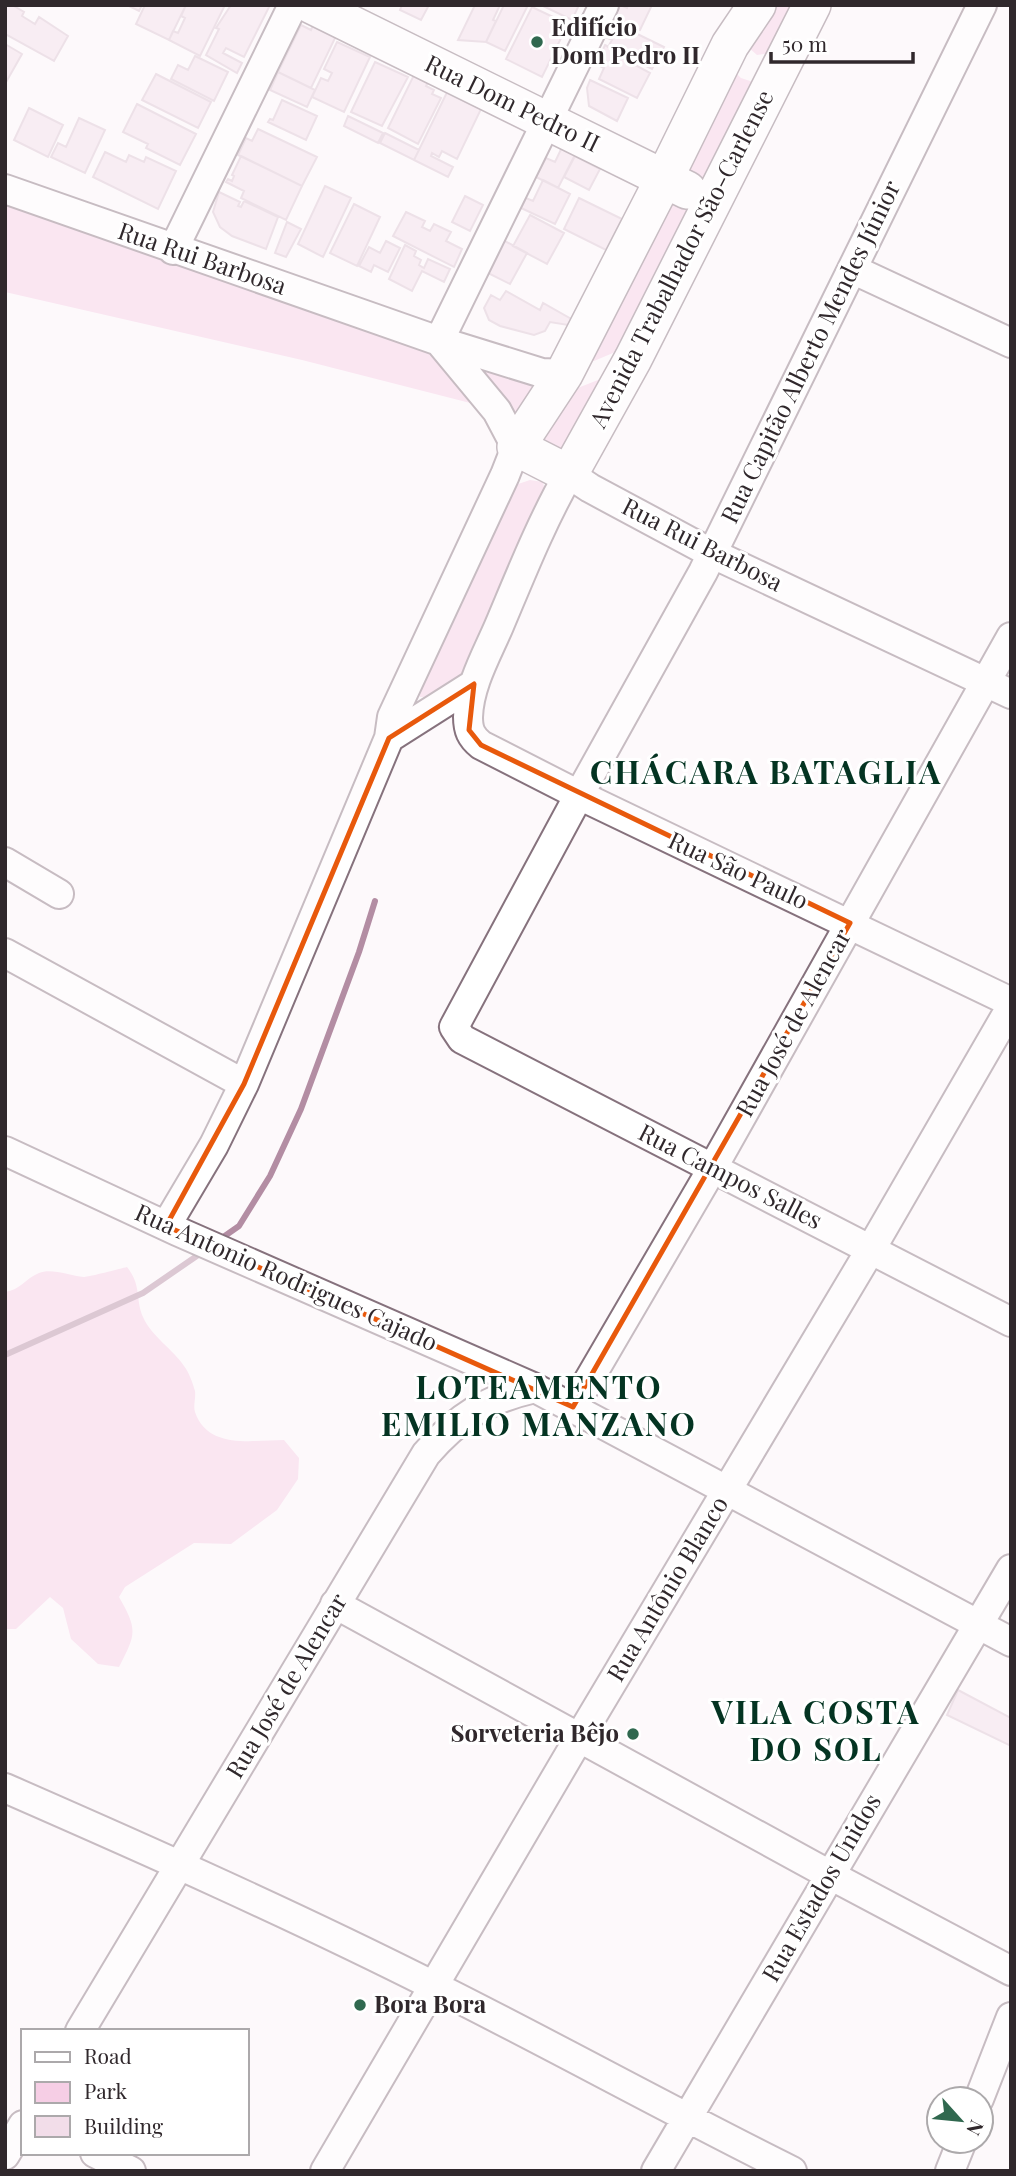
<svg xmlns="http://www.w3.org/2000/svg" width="1016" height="2176" font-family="'Playfair Display',serif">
  <rect width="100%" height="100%" fill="#fdf9fb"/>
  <path fill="#f6cee5" d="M771,5H798L771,53L757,55L749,48Z
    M732,69L741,78L753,82L706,183L685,175Z
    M673,201L690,207L622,345L613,353L594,361L590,360Z
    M5,204L438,356L478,405L302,360L5,292Z
    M480,367L537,384L535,396L512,418Z
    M603,378L567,454L538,437L565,393Z
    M530,480L543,482L545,492L468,672L424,697H420L419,694L512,486Z
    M127,1267C142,1286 135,1298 143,1317C152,1337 173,1349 184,1366C189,1372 193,1384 195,1391C196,1398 193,1406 195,1412C208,1450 253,1440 284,1440L299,1458L298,1479L277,1510L231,1544L194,1543L125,1587L119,1597C138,1630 136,1634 119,1667L98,1664L71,1639L63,1608L50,1597L16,1629H5V1292C20,1290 26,1278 39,1273C52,1268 70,1276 84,1277C88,1277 119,1269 127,1267Z"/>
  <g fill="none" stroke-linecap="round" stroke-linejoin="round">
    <path stroke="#b38da3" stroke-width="6" d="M219,1240L239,1226L270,1176L301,1109L359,952L375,901
      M5,1355L143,1293L204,1251"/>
  </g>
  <path fill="#f2dde9" stroke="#dac4d0" stroke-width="2" d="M5,5H12L24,12L22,16L35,24L39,17L68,36L54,61L5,34Z
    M127,5H142L139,11Z
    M145,5H186L169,40L136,24Z
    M186,5H225L200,56L169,40L173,31L178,33L185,18L181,16Z
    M231,5H270L244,57L226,48L223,53L242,63L237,73L206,55L219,29L216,28Z
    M402,5H429L421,20L400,10Z
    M475,5H500L493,20L496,21L486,42L458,40Z
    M504,5H528L505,51L486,42Z
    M541,5H579L572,20Z
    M620,5L627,8L628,5H652L640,30L614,18Z
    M532,7L568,24L542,77L506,59Z
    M611,16L625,24L623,27L664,47L652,69L608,47L612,40L601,35Z
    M301,25L311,30L313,25L336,36L311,88L278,72Z
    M337,42L370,57L344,112L312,97L321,78L328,81L332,73L324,69Z
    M5,44L22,54L5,84Z
    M605,45L626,56L624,59L650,73L637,98L599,79L604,68L596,64Z
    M195,56L228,72L214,101L171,79L178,65L188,70Z
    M375,62L408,77L382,126L351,112Z
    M278,72L315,90L307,107L270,90Z
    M156,74L211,102L198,128L142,100Z
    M414,75L428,82L426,86L434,90L432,94L441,98L418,144L388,128Z
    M453,80L482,107L457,159L442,151L439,157L432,153L431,156L453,167L448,177L414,160Z
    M590,80L628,98L617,121L589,106L587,88Z
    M282,100L317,116L306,140L268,122L270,119L273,120Z
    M137,104L196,134L180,165L146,148L148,144L123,132Z
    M29,108L63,125L48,157L14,140Z
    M348,116L383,133L378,143L344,126Z
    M79,118L105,130L85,173L51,157L58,143L66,147Z
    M258,129L317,157L302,186L238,155L246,138L252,141Z
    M385,133L419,150L414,160L380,143Z
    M564,143L580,145L558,188L536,177L546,158L555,162Z
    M105,152L126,162L129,155L144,162L146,157L176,171L158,209L93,177Z
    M241,156L302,186L286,220L241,198L244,191L226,182L228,179L232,181L234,176L232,175Z
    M575,156L600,169L589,190L564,177Z
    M543,180L570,194L555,224L521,208L526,198L533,201Z
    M325,186L351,198L323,257L298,244Z
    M219,192L240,202L238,206L241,207L244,201L278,217L266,249L232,236L220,227L213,212Z
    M465,196L483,205L470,231L452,222Z
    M579,198L622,219L606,250L564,229Z
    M354,204L380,217L357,266L330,253Z
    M406,212L425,221L422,227L430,231L434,224L451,232L446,241L462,249L454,267L393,236Z
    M530,215L564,233L547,264L513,246Z
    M287,222L301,229L286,257L275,253Z
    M503,240L527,253L510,284L486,272Z
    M386,241L400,248L388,272L374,265L371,272L359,266L369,247L380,253Z
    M405,245L416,251L414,256L421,260L419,265L424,268L428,259L450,269L444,282L422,271L412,291L389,279Z
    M506,291L540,310L543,303L573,320L568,325L550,322L545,331L534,335L500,326L489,320L484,308L491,295L500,300Z
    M958,1690L1011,1718V1746L947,1715Z"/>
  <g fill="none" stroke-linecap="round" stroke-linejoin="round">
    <defs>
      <path id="minor" d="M982,5L703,572L579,795L454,1027L462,1039L1011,1322
        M5,189L439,341L542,373L564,374
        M173,250L293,5
        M852,269L1011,343
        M439,341L604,5
        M1011,694L711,553L590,488L569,474C541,523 521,574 499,626C487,654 469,685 468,717C468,730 471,737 481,745L579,795L1011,1002
        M389,738L474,684
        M5,862L59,894
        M5,953L244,1084
        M5,1151L177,1231L535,1388L1011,1642
        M166,1226L214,1145L244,1084L389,738L392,717L505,475L516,447L497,411L439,341
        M573,1407L712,1169L1011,637
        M335,1604L830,1875L1011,1971
        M5,1788C149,1851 293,1915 434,1986C554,2046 671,2111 792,2171
        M80,2031L426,1454C458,1417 487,1399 535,1388
        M979,2099L1011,2017
        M95,2153L131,2171
        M5,2155L23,2125
        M325,2171L579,1738L871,1249L1011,1007
        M656,2171L1011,1569
        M950,2171L962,2141"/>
      <path id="major" d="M312,5L687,190
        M757,5L730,45L664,179L564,374L516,447L569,474L633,359L812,5"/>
    </defs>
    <use href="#minor" stroke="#86727d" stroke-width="32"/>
    <use href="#major" stroke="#86727d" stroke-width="40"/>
    <use href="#minor" stroke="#fff" stroke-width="28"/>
    <use href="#major" stroke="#fff" stroke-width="37"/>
  </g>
  <path d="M0 0H1016V2176H0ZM474,684L469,730L481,745L850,923L573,1407L166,1226L244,1084L389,738Z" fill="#fdf9fb" fill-opacity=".55" fill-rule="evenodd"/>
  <path fill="none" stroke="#e8590c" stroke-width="5" stroke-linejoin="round" d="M474,684L469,730L481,745L850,923L573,1407L166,1226L244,1084L389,738Z"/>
  <g fill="#30684f" stroke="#fff" stroke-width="2.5">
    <circle cx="537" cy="42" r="7"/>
    <circle cx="633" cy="1734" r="7"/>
    <circle cx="360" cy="2005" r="7"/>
  </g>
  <g text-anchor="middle" stroke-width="6" stroke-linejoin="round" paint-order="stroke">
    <g font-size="24" font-weight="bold" fill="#30282c" stroke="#fff" text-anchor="start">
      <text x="551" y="36">Edifício<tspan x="551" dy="28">Dom Pedro II</tspan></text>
      <text x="619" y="1742" text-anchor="end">Sorveteria Bêjo</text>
      <text x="374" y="2013">Bora Bora</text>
    </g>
    <g font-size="24" fill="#30282c" stroke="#fff">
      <text transform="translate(512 104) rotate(26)" y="8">Rua Dom Pedro II</text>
      <text transform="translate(202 259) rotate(19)" y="8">Rua Rui Barbosa</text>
      <text transform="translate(682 259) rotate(-63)" y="8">Avenida Trabalhador São-Carlense</text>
      <text transform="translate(811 352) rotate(-64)" y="8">Rua Capitão Alberto Mendes Júnior</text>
      <text transform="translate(702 545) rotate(27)" y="8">Rua Rui Barbosa</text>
      <text transform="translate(738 871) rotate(25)" y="8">Rua São Paulo</text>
      <text transform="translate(794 1023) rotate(-61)" y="8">Rua José de Alencar</text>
      <text transform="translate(730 1177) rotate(27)" y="8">Rua Campos Salles</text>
      <text transform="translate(286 1278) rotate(24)" y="8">Rua Antonio Rodrigues Cajado</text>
      <text transform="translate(668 1589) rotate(-59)" y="8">Rua Antônio Blanco</text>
      <text transform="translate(287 1686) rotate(-59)" y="8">Rua José de Alencar</text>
      <text transform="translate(822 1888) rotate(-60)" y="8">Rua Estados Unidos</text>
    </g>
    <g font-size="32" font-weight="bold" letter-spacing="2" fill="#043422" stroke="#fff">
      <text x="766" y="784">CHÁCARA BATAGLIA</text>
      <text x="539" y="1399">LOTEAMENTO<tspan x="539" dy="37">EMILIO MANZANO</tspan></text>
      <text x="816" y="1724">VILA COSTA<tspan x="816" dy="37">DO SOL</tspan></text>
    </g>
  </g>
  <rect width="1016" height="2176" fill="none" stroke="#30282c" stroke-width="14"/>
  <rect x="21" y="2029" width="228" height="126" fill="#ffffff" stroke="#aca9ab" stroke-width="2"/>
  <rect x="35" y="2052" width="35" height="10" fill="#ffffff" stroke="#aca9ab" stroke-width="2"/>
  <text x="84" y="2064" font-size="21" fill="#30282c">Road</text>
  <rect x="35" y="2082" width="35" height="21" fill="#f6cee5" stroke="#aca9ab" stroke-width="2"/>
  <text x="84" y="2099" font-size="21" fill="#30282c">Park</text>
  <rect x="35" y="2116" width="35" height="21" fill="#f2dde9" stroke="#aca9ab" stroke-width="2"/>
  <text x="84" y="2134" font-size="21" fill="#30282c">Building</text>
  <g transform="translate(960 2120) rotate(117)"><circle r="33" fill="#ffffff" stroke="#aca9ab" stroke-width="2"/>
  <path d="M0-5L12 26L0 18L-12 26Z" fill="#30684f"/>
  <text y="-10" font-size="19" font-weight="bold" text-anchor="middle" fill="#30282c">N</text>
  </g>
  <path d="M771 52v10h142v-10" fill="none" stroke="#30282c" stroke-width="3.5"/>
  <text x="782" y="52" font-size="21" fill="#30282c" stroke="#ffffff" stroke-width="5" paint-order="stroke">50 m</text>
</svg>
